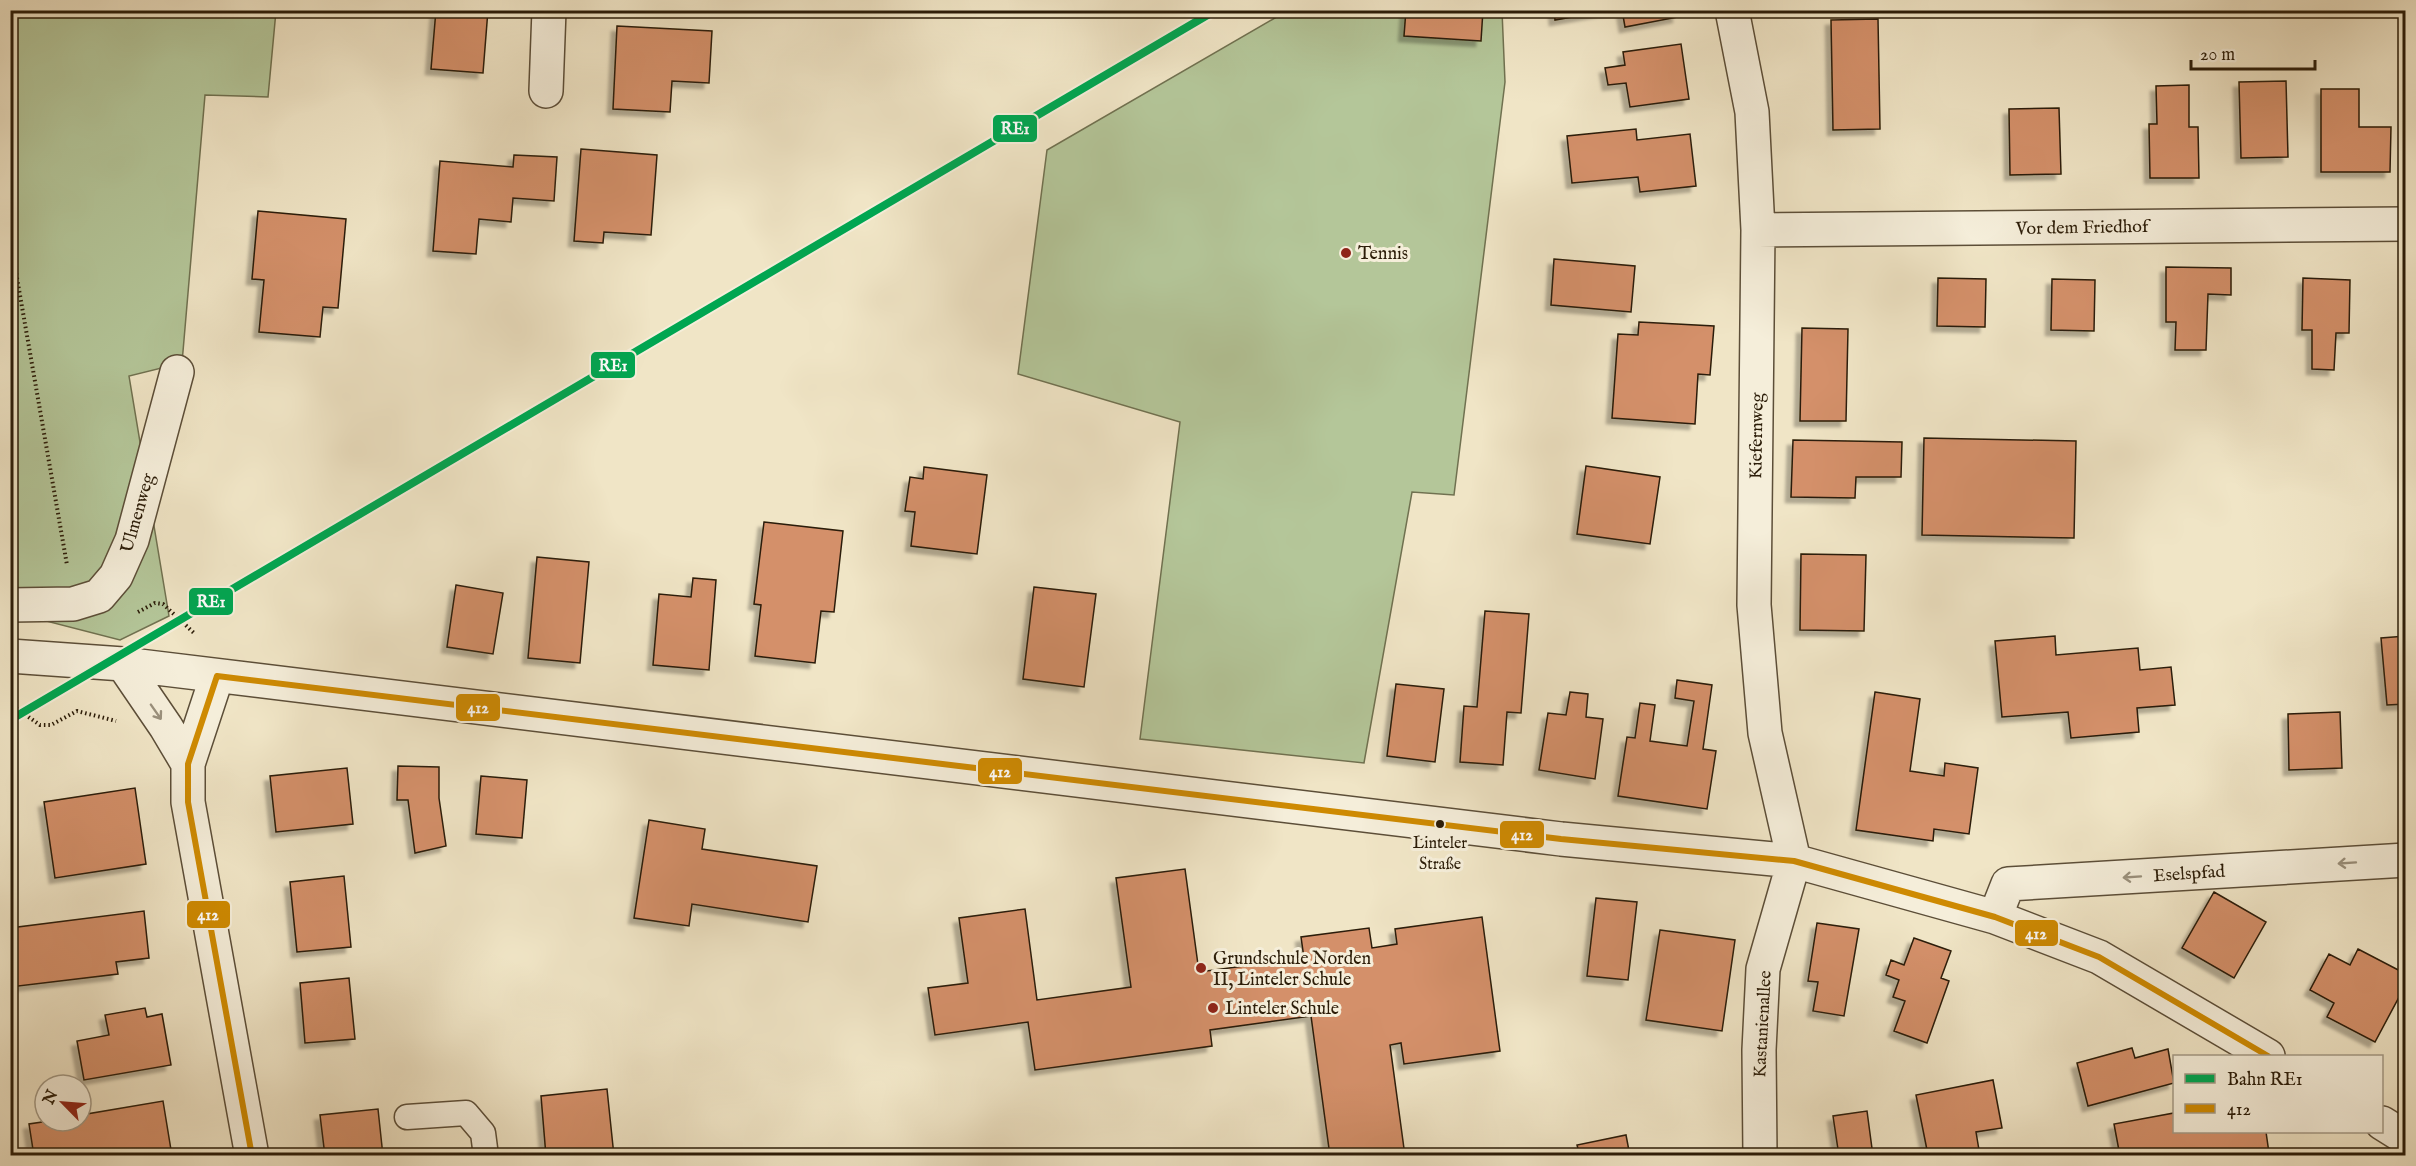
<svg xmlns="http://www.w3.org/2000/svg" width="2416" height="1166" font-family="'IM FELL English',serif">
  <defs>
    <filter id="shadow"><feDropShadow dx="-5.5" dy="5.5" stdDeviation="1.5" flood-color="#0004"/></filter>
  </defs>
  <rect width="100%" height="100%" fill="#f0e5c6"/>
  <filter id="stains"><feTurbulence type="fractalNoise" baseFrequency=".00333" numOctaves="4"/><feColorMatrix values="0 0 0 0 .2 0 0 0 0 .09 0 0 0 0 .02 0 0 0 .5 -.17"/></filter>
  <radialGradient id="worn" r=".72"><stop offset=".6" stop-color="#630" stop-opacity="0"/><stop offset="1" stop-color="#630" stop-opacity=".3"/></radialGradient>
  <path fill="#b4c699" stroke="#707150" stroke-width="1.5" d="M10,11H276L268,97L205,95L182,363L129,376L169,616L120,640L11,612Z
    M1287,11H1502L1505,82L1454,495L1412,492L1364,763L1140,739L1180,422L1018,374L1047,150Z"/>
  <path fill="#d4906b" stroke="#2b1c08" stroke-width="1.5" filter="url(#shadow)" d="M436,10H488L483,73L431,69Z
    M1406,10H1483L1481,41L1404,36Z
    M1554,10H1611L1555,20Z
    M1622,10H1677L1678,17L1625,27Z
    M1878,19L1880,129L1833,130L1831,20Z
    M617,26L712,31L709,83L672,81L670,112L613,109Z
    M1681,44L1689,99L1630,107L1626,83L1608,85L1605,68L1625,65L1623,52Z
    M2286,81L2288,157L2241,158L2239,82Z
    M2189,85V127H2198L2199,178H2150L2149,124H2157L2156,86Z
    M2321,89H2359V127H2391L2390,172H2321Z
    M2059,108L2061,174L2010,175L2009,109Z
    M1636,129L1637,140L1690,134L1696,186L1640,192L1638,177L1572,183L1567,136Z
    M581,149L657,155L651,235L604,232L603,243L574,241Z
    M514,155L557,157L554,201L513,198L511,222L479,219L476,254L433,251L440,161L513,167Z
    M258,211L346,219L338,308L323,307L320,337L259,332L264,280L252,279Z
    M1554,259L1635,266L1631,312L1551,305Z
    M2166,267L2231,268V295L2208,294L2206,350H2175L2176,322H2166Z
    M1938,278L1986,279L1985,327L1937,326Z
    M2303,278L2350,280L2349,333H2336L2334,370L2312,369V330H2302Z
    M2052,279L2095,280L2094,331L2051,330Z
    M1639,322L1714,326L1710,375L1698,374L1695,424L1612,418L1618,334L1638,335Z
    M1802,328L1848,329L1846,421H1800Z
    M1924,438L2076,441L2074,538L1922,535Z
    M1793,440L1902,442L1901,477H1856L1855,498L1791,497Z
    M1586,466L1660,477L1650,544L1577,534Z
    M924,467L987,475L977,554L911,546L915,512L905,511L910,477L923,479Z
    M764,522L843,531L834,612L821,611L815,663L755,656L761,605L754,604Z
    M1801,554L1866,555L1864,631L1800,630Z
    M537,557L589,562L580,663L528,658Z
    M693,578L716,580L709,670L653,665L659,594L691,597Z
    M456,585L503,593L493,654L447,647Z
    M1034,587L1096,594L1084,687L1023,679Z
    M1485,611L1529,614L1521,713L1507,712L1503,765L1460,762L1464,706L1477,707Z
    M2055,636L2056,655L2138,648L2140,670L2171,667L2175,705L2137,708L2139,732L2071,738L2068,712L2002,717L1995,641Z
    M2406,636V704L2387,705L2381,638Z
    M1677,680L1712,685L1703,749L1716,751L1707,809L1618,796L1627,737L1635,738L1640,703L1655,705L1650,741L1687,746L1694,701L1675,698Z
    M1396,684L1444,689L1435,762L1387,756Z
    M1570,692L1588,694L1586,717L1603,719L1595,779L1539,770L1548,713L1566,715Z
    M1875,692L1920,699L1910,771L1944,776L1945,763L1978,768L1969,834L1934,829L1933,841L1856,830Z
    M2340,712L2342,768L2289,770L2288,714Z
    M398,766L439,767V798L446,846L415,853L408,800H397Z
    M347,768L353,824L276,832L270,776Z
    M481,776L527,780L522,838L476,834Z
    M135,788L146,864L55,878L44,802Z
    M649,820L705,829L702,849L817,866L808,922L692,904L689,926L634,918Z
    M1185,869L1199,972L1304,958L1301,937L1369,928L1372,948L1397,944L1395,929L1482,917L1500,1051L1404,1064L1401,1043L1390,1045L1405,1156H1330L1311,1016L1210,1030L1212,1046L1035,1070L1028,1022L935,1035L928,988L968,983L959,918L1025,909L1037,1000L1131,987L1116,878Z
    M344,876L351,947L297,952L290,882Z
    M2214,892L2266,922L2234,978L2182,948Z
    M1596,898L1637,902L1628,980L1587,976Z
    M144,911L149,958L116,962L118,974L10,987V928Z
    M1817,923L1859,929L1844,1016L1813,1011L1818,982L1808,981Z
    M1660,930L1735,940L1722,1031L1646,1020Z
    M1914,938L1951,951L1941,978L1949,981L1927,1043L1894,1031L1905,1001L1893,997L1899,980L1886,975L1891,960L1904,965Z
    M2358,949L2406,974V984L2375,1042L2327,1017L2334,1003L2310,990L2329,954L2350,965Z
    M349,978L355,1039L305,1043L300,983Z
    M145,1008L147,1017L162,1014L171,1065L84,1080L77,1041L109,1035L105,1015Z
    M2132,1048L2135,1058L2168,1049L2174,1083L2088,1106L2077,1063Z
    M1993,1080L2002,1128L1976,1132L1980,1156H1938L1937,1153L1928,1155L1916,1095Z
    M607,1089L614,1156H546L541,1096Z
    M163,1101L172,1156H34L29,1124L49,1121H81V1115Z
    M378,1109L383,1156H325L320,1115Z
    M1867,1111L1873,1156H1839L1833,1116Z
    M2174,1113V1132H2266L2269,1153L2253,1156H2120L2114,1124Z
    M1626,1135L1630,1156H1580L1577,1145Z
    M1692,1149L1694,1156H1663Z"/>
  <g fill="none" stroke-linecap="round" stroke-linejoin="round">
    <defs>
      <path id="lane" d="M407,1117L466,1113L483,1133L486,1156"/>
      <path id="street" d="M1732,10L1752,112L1758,230L1754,605L1765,733L1794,861L1763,969L1759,1050L1760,1156
        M546,91L549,10
        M1758,230L2406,224
        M10,605L73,604L99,596L116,576L132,540L177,372
        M10,656L123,664L1561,839L1794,861L1995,917L2099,957L2268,1056
        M123,664L166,727L188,764
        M217,676L188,764V802L252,1156
        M1995,917L2008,884L2406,860
        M2382,1123L2406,1138"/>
    </defs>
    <use href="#lane" stroke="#5c4e38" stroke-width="27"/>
    <use href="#street" stroke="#5c4e38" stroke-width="36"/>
    <path stroke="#2b1c08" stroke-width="4" stroke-dasharray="1.5 3" stroke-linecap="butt" d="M10,238L67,565
      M138,612L155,603L163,604L194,633
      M10,704L40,725H51L77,711L116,721"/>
    <use href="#lane" stroke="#f5eeda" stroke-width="24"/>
    <use href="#street" stroke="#f5eeda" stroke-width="33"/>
    <defs>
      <path id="bus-1" d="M217,676L1561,839L1794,861L1995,917L2099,957L2268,1056
        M217,676L188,764V802L252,1156"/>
    </defs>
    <use href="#bus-1" stroke="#f5eeda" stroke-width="10"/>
    <use href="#bus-1" stroke="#ce8a02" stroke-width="6"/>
    <defs>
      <path id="rail-1" d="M10,720L1216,10"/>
    </defs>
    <use href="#rail-1" stroke="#f5eeda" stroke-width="12"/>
    <use href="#rail-1" stroke="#00a651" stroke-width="8"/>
  </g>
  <defs><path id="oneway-shaft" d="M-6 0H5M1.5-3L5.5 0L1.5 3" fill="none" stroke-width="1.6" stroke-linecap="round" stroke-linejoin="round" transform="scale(1.5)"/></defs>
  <g stroke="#9a907c">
    <use href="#oneway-shaft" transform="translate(156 712) rotate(55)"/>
    <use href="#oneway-shaft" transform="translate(2347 863) rotate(176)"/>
    <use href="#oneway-shaft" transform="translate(2132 877) rotate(176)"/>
  </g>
  <g fill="#8f2418" stroke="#f5eeda" stroke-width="2">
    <circle cx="1346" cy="253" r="6"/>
    <circle cx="1201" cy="968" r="6"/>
    <circle cx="1213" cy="1008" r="6"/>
  </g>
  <circle fill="#2b1c08" stroke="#f5eeda" stroke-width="2" cx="1440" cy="824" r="5"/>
  <g text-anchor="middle" stroke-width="6" stroke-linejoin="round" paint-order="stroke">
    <g font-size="16" fill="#2b1c08" stroke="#f5eeda">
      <text x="1440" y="848">Linteler<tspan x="1440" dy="21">Straße</tspan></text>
    </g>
    <g font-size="18" fill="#2b1c08" stroke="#f5eeda">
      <text transform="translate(2082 227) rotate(-1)" y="6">Vor dem Friedhof</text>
      <text transform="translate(1756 436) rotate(-89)" y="6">Kiefernweg</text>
      <text transform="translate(137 513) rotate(-74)" y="6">Ulmenweg</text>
      <text transform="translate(2189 873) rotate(-4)" y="6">Eselspfad</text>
      <text transform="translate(1762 1024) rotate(-87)" y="6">Kastanienallee</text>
    </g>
    <g font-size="18" fill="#2b1c08" stroke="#f5eeda" text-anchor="start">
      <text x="1358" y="259">Tennis</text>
      <text x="1213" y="964">Grundschule Norden<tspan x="1213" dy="21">II, Linteler Schule</tspan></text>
      <text x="1225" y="1014">Linteler Schule</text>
    </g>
  </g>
  <g stroke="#f5eeda" stroke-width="2">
    <rect x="992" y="114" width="46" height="29" rx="6" fill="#00a651"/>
    <rect x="590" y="351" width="46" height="28" rx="6" fill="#00a651"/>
    <rect x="188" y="587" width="46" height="29" rx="6" fill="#00a651"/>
    <rect x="455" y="693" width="46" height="29" rx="6" fill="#ce8a02"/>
    <rect x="977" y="757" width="46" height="28" rx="6" fill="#ce8a02"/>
    <rect x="1499" y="820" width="46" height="29" rx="6" fill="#ce8a02"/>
    <rect x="186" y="900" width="45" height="29" rx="6" fill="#ce8a02"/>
    <rect x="2014" y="919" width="45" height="28" rx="6" fill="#ce8a02"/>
  </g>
  <g font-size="16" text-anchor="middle" font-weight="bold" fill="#fff">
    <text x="1015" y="134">RE1</text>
    <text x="613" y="371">RE1</text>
    <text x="211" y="607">RE1</text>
    <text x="478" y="713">412</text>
    <text x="1000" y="777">412</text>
    <text x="1522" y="840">412</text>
    <text x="208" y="920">412</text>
    <text x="2036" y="939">412</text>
  </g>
  <rect width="2416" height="1166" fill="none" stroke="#f0e5c6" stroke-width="36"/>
  <rect x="12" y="12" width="2392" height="1142" fill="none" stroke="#2b1c08" stroke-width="3"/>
  <rect x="18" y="18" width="2380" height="1130" fill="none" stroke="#2b1c08" stroke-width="1.5"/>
  <rect x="2173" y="1055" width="210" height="78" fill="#f5eeda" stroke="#a49a86" stroke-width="1.5"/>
  <rect x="2185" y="1074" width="30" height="9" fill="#00a651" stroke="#a49a86" stroke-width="1.5"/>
  <text x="2227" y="1085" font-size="18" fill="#2b1c08">Bahn RE1</text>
  <rect x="2185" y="1104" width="30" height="9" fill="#ce8a02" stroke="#a49a86" stroke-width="1.5"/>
  <text x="2227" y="1115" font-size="18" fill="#2b1c08">412</text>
  <g transform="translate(63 1103) rotate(295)"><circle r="28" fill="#f5eeda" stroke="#a49a86" stroke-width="1.5"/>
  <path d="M0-4.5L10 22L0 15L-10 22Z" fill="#8f2418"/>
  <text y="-9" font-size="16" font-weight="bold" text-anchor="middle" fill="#2b1c08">N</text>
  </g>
  <path d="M2191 60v9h124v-9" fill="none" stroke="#2b1c08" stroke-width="3"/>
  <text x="2200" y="60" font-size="18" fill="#2b1c08" stroke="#f5eeda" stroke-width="4.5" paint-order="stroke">20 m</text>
  <rect width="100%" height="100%" filter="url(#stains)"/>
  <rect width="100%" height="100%" fill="url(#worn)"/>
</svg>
